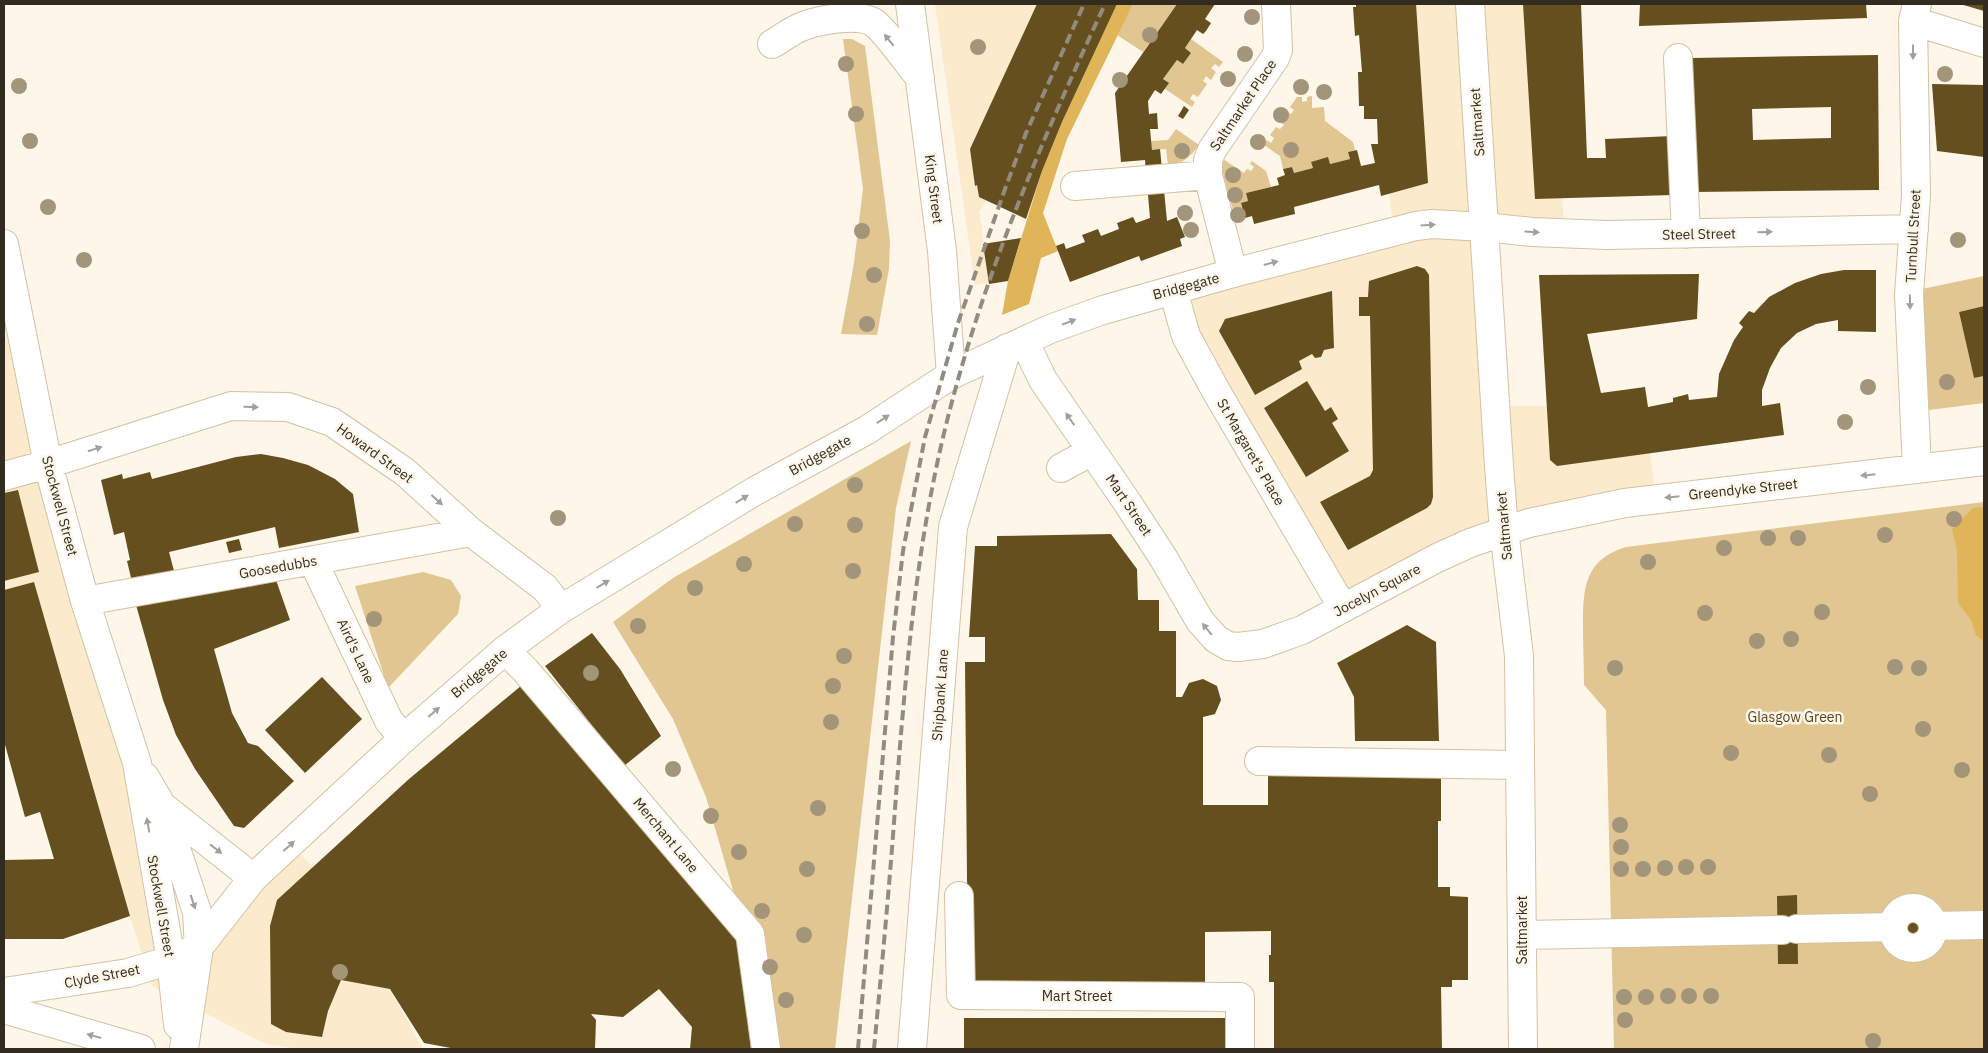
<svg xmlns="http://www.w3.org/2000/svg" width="1988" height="1053" font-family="'IBM Plex Sans',sans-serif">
  <rect width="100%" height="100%" fill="#fdf6e9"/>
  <path fill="#fbeacb" d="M935,4H1116L1052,145L1036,187L986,200L982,209L979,210L984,243L1020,239L1008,280L975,285Z
    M1385,4H1554L1564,233L1484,227L1492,406H1577L1646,421L1656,499L1590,509L1343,607L1173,290L1394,232L1385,162L1391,116Z
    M4,244L137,763L170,959L290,844L313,867L347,914L337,978L341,980L390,989L423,1049H300L266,1044L152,986L130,916L34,582L4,590Z"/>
  <path fill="#e2c691" d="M1133,4H1177L1143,52L1117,35Z
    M843,39H852L865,46L890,241L889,269L877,335L841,334L854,263L863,189Z
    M1191,39L1223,62L1219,67L1215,64L1211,68L1216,72L1211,80L1206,76L1203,81L1207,84L1198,97L1193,94L1190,99L1195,102L1192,107L1165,89L1168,83L1163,79L1177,60L1183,64L1191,53L1185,48Z
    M1312,96V108L1324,107L1325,121L1353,142L1355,150L1348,152L1350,159L1330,164L1311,162L1313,168L1294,173L1292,167L1283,169L1280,156L1264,145L1267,140L1271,143L1274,138L1270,135L1276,127L1280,129L1284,125L1280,122L1287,111L1291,114L1294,110L1290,107L1297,97H1302V102L1307,101V97Z
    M1176,129L1199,145C1190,157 1183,164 1168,165L1166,149L1152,150L1151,141L1168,140Z
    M1223,159L1244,173L1247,169L1251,171L1254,167L1250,164L1252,161L1266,171L1271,187L1246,193L1248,201L1241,204L1245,218L1236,220L1222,171Z
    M1984,276V306L1959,312L1974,378L1984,376V403L1929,410L1922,289Z
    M911,441L896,508L835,1049H779L706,797L673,719L613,622L673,578Z
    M1984,502V1049H1614L1606,710L1584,685C1584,667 1583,649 1583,631C1583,592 1582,560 1626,547Z
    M423,572L451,580L461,596L458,614L388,688L355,586Z"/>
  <path fill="#e0b459" d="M1117,4H1133L1067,139L1043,213L1058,251L1041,258L1029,304L1002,315L1008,281L1042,171L1062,122Z
    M1984,507V642L1976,635L1971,620L1958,603L1957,550L1952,529L1973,508Z"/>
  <path fill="#664f1e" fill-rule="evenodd" d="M1037,4H1117L1062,122L1042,171L1026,219L979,197L977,185L975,186L970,149Z
    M1177,4H1215L1205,19L1211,23L1206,31L1203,34L1197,30L1185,48L1191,53L1183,64L1177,60L1163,79L1169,83L1161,94L1155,90L1148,101L1149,114L1157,113L1158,129H1150L1152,150L1160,149L1167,221L1177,217L1185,237L1180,239L1182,246L1141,261L1139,256L1070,282L1056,246L1064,243L1066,249L1085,242L1082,235L1098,229L1101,236L1119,229L1117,223L1133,217L1136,223L1150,218L1145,160L1121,162L1115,93Z
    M1356,4H1416L1428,183L1381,196L1379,185L1294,207L1295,214L1254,224L1252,216L1245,218L1241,203L1248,201L1246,193L1279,185L1277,178L1285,175L1283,169L1292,167L1294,173L1313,168L1311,162L1328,157L1330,164L1350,159L1348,152L1357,150L1361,166L1375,163L1371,144H1378L1377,119H1364V106H1359L1358,72H1362L1359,35L1355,36L1353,7H1356Z
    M1523,4H1581L1587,158H1606L1605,139L1672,136L1673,195L1535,199Z
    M1640,4H1866L1867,18L1639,26Z
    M1960,4H1984V11Z
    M1878,55L1879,190L1694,192L1692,58ZM1831,107V138L1753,140L1752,109Z
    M1932,84L1984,85V157L1937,151Z
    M1184,106L1189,110L1183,119L1178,116Z
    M1021,238L1008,281L989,284L983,244Z
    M1417,266L1425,269L1429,275L1433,497L1431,504L1427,508L1348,550L1320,502L1370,476L1373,470L1370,316H1359V297H1368L1369,281Z
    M1844,270H1876V332L1838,331V320L1816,324L1797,333L1781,348L1770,368L1762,390V406L1780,403L1784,435L1557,466L1550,460L1539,275L1699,274L1697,319L1587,334L1601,393L1645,387L1648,407L1673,402V398L1688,394L1689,400L1717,397L1719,374L1734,340L1743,327L1739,323L1749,311L1754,313L1769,297L1795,283L1821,274Z
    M1332,291L1334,348L1324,350L1321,357L1315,358L1312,354L1299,361L1302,369L1255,395L1219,331L1225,319Z
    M1984,306V376L1974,378L1959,312Z
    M1307,381L1325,411L1331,407L1338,419L1332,423L1349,451L1306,477L1264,408Z
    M261,454L283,458L308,465L335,479L353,494L359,532L279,548L275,527L169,552L174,571L132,582L127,561L130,560L124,532L114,535L101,480L122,474L123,479L150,472L152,479L236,457Z
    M18,490L39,572L4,581V493Z
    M1111,534L1137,569L1138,600H1159V631H1176V697H1182L1189,683L1203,679L1217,686L1221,700L1215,714L1203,717V805H1268V773L1320,772V777L1408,776L1441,772V821H1438V887H1450V896L1468,897V980H1452V987H1441L1442,1049H1274V982H1269V955H1271V931L1205,932V984L968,987L965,662H985V637H969L975,546H997V536Z
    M239,539L242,550L229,553L226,542Z
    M276,580L290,620L214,649L232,713L248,743L258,746L294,781L244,828L234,826L195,769L176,735L163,700L136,605Z
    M34,582L130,916L63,939H4V860L54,859L40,812L25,817L4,741V590Z
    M1407,625L1436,642L1439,741H1355L1354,697L1337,663Z
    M592,633L620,669L661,736L624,766L545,666Z
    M322,677L362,719L305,773L265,730Z
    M528,680L738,941L751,1049H690L692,1027L659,989L623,1017L591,1014L596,1020L595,1049H456L424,1043L390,989L341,980L328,1011L322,1037L286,1032L271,1024L270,926L277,900L409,779Z
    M1797,895L1798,964H1778L1777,896Z
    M1914,918L1918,920V934L1914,935L1908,934V921Z
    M964,1018H1225V1049H964Z"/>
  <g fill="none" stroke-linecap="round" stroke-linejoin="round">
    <defs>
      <path id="minor" d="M910,4L942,251L951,375
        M1913,21L1984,43
        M772,44C781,39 791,31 801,27C817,20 857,13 873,22C884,29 910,66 920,78
        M1678,58L1686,234
        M1075,186L1208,175
        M1484,227L1532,232L1607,235L1914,229
        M4,244L48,464L85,601L137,763L171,960
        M1233,273L1208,175V160L1212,150L1275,58L1278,50L1276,4
        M1173,290L1186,336L1216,391L1343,608
        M1024,341L1043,380L1127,502L1164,559L1200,621L1216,639L1228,646L1238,647L1263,644L1302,630L1437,558L1470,543L1529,523L1625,503L1984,461
        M1061,468L1092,451
        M1917,469L1909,295L1916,195L1913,21L1917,4
        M4,476L48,464L231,406L288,407L332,422L405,472L471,532L545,588L561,609
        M313,561L389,721L404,738
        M85,601L471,532
        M505,650L526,671L750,934L766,1049
        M1259,761L1520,765
        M145,777L162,806L253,878
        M162,806L197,912L199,947
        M959,896L961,995L1240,997V1049
        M1893 928a20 20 0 1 1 40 0a20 20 0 1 1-40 0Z
        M1933,926L1984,925
        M1797,929L1893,927
        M1522,935L1782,930
        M912,1049L953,527L1007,348"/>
      <path id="major" d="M1470,4L1499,466L1504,530L1519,656L1523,1049
        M171,960L178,1025
        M4,992L128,973L171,960L199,947L253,878L404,738L505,650L561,609L755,491L867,430L951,375L1050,329L1103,310L1233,273L1416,226L1432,224L1484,227
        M4,1009L141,1049
        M184,1049L199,947"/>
    </defs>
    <use href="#minor" stroke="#d3c2a2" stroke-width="30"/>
    <use href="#major" stroke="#d3c2a2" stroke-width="30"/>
    <use href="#minor" stroke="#fff" stroke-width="28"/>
    <use href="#major" stroke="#fff" stroke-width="28"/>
    <path stroke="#928b7f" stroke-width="4" stroke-dasharray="10 5" stroke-linecap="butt" d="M858,1049L893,637L903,551L925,437L958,323L1005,189L1026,133L1084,4
      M874,1049C882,965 890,880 896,795C906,671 916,546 946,425C982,279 1042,140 1105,4"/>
  </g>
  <g fill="#a2957a">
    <circle cx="1252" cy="17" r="8"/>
    <circle cx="1150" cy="35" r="8"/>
    <circle cx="978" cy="47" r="8"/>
    <circle cx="1245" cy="54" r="8"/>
    <circle cx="846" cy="64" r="8"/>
    <circle cx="1945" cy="74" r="8"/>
    <circle cx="1228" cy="79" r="8"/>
    <circle cx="1120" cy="80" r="8"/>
    <circle cx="19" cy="86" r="8"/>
    <circle cx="1301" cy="87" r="8"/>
    <circle cx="1324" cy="92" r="8"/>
    <circle cx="856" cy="114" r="8"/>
    <circle cx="1281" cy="115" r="8"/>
    <circle cx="30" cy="141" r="8"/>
    <circle cx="1258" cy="142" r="8"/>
    <circle cx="1291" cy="150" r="8"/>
    <circle cx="1182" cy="151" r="8"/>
    <circle cx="1233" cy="175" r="8"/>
    <circle cx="1235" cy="195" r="8"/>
    <circle cx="48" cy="207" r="8"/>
    <circle cx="1185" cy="213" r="8"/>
    <circle cx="1238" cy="215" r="8"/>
    <circle cx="1191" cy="230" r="8"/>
    <circle cx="862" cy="231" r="8"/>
    <circle cx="1958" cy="240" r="8"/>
    <circle cx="84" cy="260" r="8"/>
    <circle cx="874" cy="275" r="8"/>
    <circle cx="867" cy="324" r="8"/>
    <circle cx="1947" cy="382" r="8"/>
    <circle cx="1868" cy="387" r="8"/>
    <circle cx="1845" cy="422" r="8"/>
    <circle cx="855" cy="485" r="8"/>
    <circle cx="558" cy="518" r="8"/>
    <circle cx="1954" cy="519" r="8"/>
    <circle cx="795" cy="524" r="8"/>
    <circle cx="855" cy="525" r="8"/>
    <circle cx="1885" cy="535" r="8"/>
    <circle cx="1768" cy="538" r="8"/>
    <circle cx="1798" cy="538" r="8"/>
    <circle cx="1724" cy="548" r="8"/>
    <circle cx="1648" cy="562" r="8"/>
    <circle cx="744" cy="564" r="8"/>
    <circle cx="853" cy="571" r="8"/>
    <circle cx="695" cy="588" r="8"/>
    <circle cx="1822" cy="612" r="8"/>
    <circle cx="1705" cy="613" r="8"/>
    <circle cx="374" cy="619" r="8"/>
    <circle cx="638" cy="626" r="8"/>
    <circle cx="1791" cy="639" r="8"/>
    <circle cx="1757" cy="641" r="8"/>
    <circle cx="844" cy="656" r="8"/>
    <circle cx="1895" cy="667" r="8"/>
    <circle cx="1615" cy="668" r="8"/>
    <circle cx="1919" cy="668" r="8"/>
    <circle cx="591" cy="673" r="8"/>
    <circle cx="833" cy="686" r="8"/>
    <circle cx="831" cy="722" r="8"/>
    <circle cx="1923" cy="729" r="8"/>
    <circle cx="1731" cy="753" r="8"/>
    <circle cx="1829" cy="755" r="8"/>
    <circle cx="673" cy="769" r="8"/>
    <circle cx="1962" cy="770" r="8"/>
    <circle cx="1870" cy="794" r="8"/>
    <circle cx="818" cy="808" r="8"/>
    <circle cx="711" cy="816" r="8"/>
    <circle cx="1620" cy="825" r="8"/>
    <circle cx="1621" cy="847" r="8"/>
    <circle cx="739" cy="852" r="8"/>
    <circle cx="1686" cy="867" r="8"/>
    <circle cx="1708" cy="867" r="8"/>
    <circle cx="1665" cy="868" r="8"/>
    <circle cx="807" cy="869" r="8"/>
    <circle cx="1621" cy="869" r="8"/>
    <circle cx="1643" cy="869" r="8"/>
    <circle cx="762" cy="911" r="8"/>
    <circle cx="804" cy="935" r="8"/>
    <circle cx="770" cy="967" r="8"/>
    <circle cx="340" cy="972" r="8"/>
    <circle cx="1668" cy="996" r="8"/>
    <circle cx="1689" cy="996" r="8"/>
    <circle cx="1711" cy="996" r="8"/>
    <circle cx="1624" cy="997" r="8"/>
    <circle cx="1646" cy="997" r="8"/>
    <circle cx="786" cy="1000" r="8"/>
    <circle cx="1625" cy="1020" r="8"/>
    <circle cx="1873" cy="1041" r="8"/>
  </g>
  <defs><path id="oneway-solid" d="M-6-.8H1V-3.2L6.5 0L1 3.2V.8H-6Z" transform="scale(1.25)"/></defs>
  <g fill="#a3a09a">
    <use href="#oneway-solid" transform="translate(889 40) rotate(-129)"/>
    <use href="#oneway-solid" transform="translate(1913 52) rotate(90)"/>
    <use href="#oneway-solid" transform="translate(1428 225) rotate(-4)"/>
    <use href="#oneway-solid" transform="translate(1532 232) rotate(4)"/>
    <use href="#oneway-solid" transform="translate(1765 232) rotate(-1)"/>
    <use href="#oneway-solid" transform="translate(1271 263) rotate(-15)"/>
    <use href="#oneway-solid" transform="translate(1910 302) rotate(89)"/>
    <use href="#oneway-solid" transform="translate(1069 322) rotate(-21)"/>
    <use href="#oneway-solid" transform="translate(251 407) rotate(1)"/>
    <use href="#oneway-solid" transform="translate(883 419) rotate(-33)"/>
    <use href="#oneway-solid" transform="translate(1070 419) rotate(-125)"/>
    <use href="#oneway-solid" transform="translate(95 449) rotate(-18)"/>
    <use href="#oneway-solid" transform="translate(1868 475) rotate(174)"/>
    <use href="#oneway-solid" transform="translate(1672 497) rotate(174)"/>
    <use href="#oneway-solid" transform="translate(742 499) rotate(-31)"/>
    <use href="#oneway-solid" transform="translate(437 500) rotate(42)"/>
    <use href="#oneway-solid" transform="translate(603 584) rotate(-31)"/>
    <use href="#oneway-solid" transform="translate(1207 629) rotate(-129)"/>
    <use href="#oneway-solid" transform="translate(434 712) rotate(-41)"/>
    <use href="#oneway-solid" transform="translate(148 825) rotate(-100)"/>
    <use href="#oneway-solid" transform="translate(289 846) rotate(-42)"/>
    <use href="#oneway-solid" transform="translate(216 849) rotate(38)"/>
    <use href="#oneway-solid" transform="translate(193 902) rotate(72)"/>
    <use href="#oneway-solid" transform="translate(94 1036) rotate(-164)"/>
  </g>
  <g text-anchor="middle" stroke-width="5" stroke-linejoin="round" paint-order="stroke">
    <g font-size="14" fill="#322b1f" stroke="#fdf6e9">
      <text transform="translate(1243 105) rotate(-56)" y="5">Saltmarket Place</text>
      <text transform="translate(1477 122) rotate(-94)" y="5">Saltmarket</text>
      <text transform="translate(934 189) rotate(83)" y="5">King Street</text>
      <text transform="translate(1699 234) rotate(-1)" y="5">Steel Street</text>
      <text transform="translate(1913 236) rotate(-87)" y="5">Turnbull Street</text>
      <text transform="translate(1186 286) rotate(-15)" y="5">Bridgegate</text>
      <text transform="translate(1251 452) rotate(60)" y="5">St Margaret's Place</text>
      <text transform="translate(375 453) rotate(36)" y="5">Howard Street</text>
      <text transform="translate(820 455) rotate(-29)" y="5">Bridgegate</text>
      <text transform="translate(1743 489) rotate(-6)" y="5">Greendyke Street</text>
      <text transform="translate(1129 505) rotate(56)" y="5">Mart Street</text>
      <text transform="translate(60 506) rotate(75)" y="5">Stockwell Street</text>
      <text transform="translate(1504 526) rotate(-95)" y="5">Saltmarket</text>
      <text transform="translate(278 567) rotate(-10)" y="5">Goosedubbs</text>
      <text transform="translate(1377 590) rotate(-28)" y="5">Jocelyn Square</text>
      <text transform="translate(356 651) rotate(65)" y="5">Aird's Lane</text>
      <text transform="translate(479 673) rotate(-40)" y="5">Bridgegate</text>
      <text transform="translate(940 695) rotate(-86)" y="5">Shipbank Lane</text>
      <text transform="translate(666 835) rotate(50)" y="5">Merchant Lane</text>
      <text transform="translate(161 906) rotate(80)" y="5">Stockwell Street</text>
      <text transform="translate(1522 930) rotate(-90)" y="5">Saltmarket</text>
      <text transform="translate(102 976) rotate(-11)" y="5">Clyde Street</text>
      <text x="1077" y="1001">Mart Street</text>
    </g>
    <g font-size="14" fill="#58451f" stroke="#fdf6e9">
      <text x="1795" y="722">Glasgow Green</text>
    </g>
  </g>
  <rect width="1988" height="1053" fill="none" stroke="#322b1f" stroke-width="10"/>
</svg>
